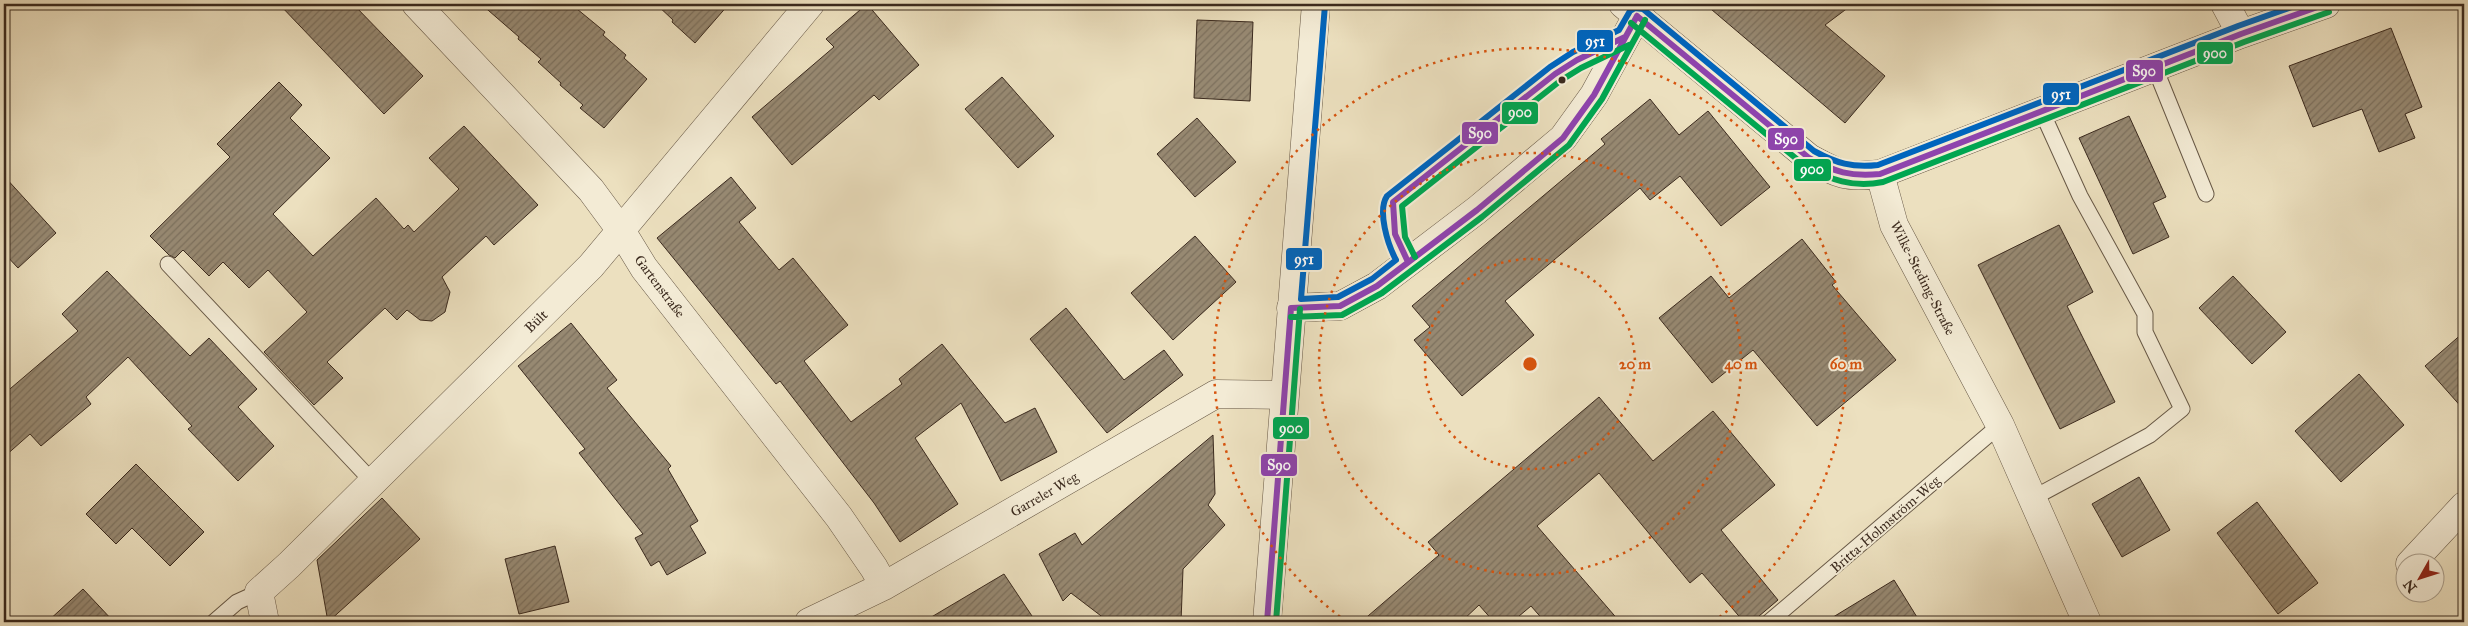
<svg xmlns="http://www.w3.org/2000/svg" width="2468" height="626" font-family="'IM FELL Great Primer',serif">
  <defs>
    <pattern id="building-hatch" width="6" height="6" patternUnits="userSpaceOnUse" patternTransform="scale(1.25)"><rect width="6" height="6" fill="#978972"/><path d="M-1 1l2-2M0 6l6-6M5 7l2-2" fill="none" stroke="#7c705d"/></pattern>
  </defs>
  <rect width="100%" height="100%" fill="#ece0bf"/>
  <filter id="stains"><feTurbulence type="fractalNoise" baseFrequency=".004" numOctaves="4"/><feColorMatrix values="0 0 0 0 .2 0 0 0 0 .09 0 0 0 0 .02 0 0 0 .5 -.17"/></filter>
  <radialGradient id="worn" r=".72"><stop offset=".6" stop-color="#630" stop-opacity="0"/><stop offset="1" stop-color="#630" stop-opacity=".3"/></radialGradient>
  <path fill="url(#building-hatch)" stroke="#3b2a1e" d="M279,4H353L423,76L384,114Z
    M481,4H571L605,32L603,35L626,55L624,58L647,79L604,128L580,108L583,105L560,85L561,83L538,62L541,59L518,39L519,37Z
    M656,4H729L695,43L672,22L673,20Z
    M867,4L919,65L879,100L874,95L792,165L752,117L834,47L826,39Z
    M1705,4H1853L1825,25L1885,76L1845,123Z
    M1197,20L1253,22L1250,101L1194,98Z
    M2391,28L2422,107L2405,114L2415,138L2379,152L2362,109L2313,127L2289,66Z
    M1002,77L1054,136L1018,168L965,109Z
    M279,82L302,105L290,118L330,158L273,214L313,256L376,198L404,229L408,225L414,232L459,189L429,158L464,126L538,205L494,245L486,236L442,277L450,292L445,312L432,321L420,320L407,310L397,320L385,308L327,362L343,378L314,405L264,352L307,312L268,270L249,288L223,262L209,276L183,250L175,258L169,255L150,236L230,157L217,144Z
    M1650,99L1679,135L1708,111L1770,187L1721,226L1680,176L1650,200L1640,188L1505,301L1534,335L1462,396L1414,340L1430,327L1412,306L1605,144L1601,139Z
    M2129,116L2166,197L2153,203L2169,237L2133,254L2079,138Z
    M1197,118L1236,162L1195,197L1157,154Z
    M4,176L56,233L18,268L4,253Z
    M731,177L756,208L739,222L779,270L793,258L848,325L804,361L851,422L902,384L899,379L942,344L1005,423L1035,408L1057,452L1001,481L961,403L915,438L958,504L900,542L874,503L780,381L776,384L657,238Z
    M2059,225L2093,292L2067,306L2115,402L2060,429L1978,265Z
    M1195,236L1236,282L1173,340L1131,293Z
    M1802,239L1836,282L1832,285L1896,360L1817,426L1753,350L1712,383L1659,318L1711,276L1729,298Z
    M107,271L190,356L209,338L257,389L238,407L274,446L238,481L188,429L192,426L128,357L86,397L91,404L41,446L30,434L4,457V394L78,331L62,314Z
    M2233,276L2286,332L2252,364L2199,308Z
    M1066,308L1124,380L1164,350L1183,375L1107,433L1030,339Z
    M571,323L617,380L607,388L671,466L668,469L698,521L690,526L706,553L667,575L659,561L651,566L635,538L643,534L579,453L585,449L518,366Z
    M2464,332V410L2425,366Z
    M2359,374L2404,425L2341,482L2295,431Z
    M1599,397L1653,461L1713,411L1775,485L1721,530L1778,600L1752,622H1744L1702,573L1690,583L1599,473L1537,526L1620,622H1545L1531,606L1512,622H1494L1479,605L1461,622H1361L1439,555L1428,542Z
    M1213,435L1215,494L1208,505L1225,525L1183,569L1181,622H1109L1071,593L1063,601L1039,554L1075,533L1082,545Z
    M136,464L204,532L170,566L132,528L116,544L86,514Z
    M2139,477L2170,530L2122,557L2092,504Z
    M382,498L420,539L328,622L317,560Z
    M2257,502L2318,583L2278,614L2217,533Z
    M555,546L569,602L519,614L505,559Z
    M1004,574L1036,622H923Z
    M1894,580L1920,622H1825Z
    M83,589L114,622H47Z"/>
  <g fill="none" stroke-linecap="round" stroke-linejoin="round">
    <defs>
      <path id="service" d="M2155,68L2206,194
        M1408,262C1393,240 1393,228 1393,202L1555,74L1577,60L1622,39
        M168,264L372,481
        M2033,498L2150,435L2182,409L2145,332V314L2080,196L2042,112
        M214,622L237,602L259,592
        M1769,622L2000,425"/>
      <path id="minor" d="M416,4L591,190L622,232L644,268L839,517L874,568L884,586
        M1623,4L1809,158C1840,175 1845,178 1880,174L2241,34L2326,4
        M2225,4L2241,34
        M1880,174L1894,225L2000,425L2087,622
        M1291,308L1340,306L1377,286L1477,210L1563,138L1594,95L1637,16
        M2410,564L2464,506
        M265,622L259,592L289,565L591,266L810,4
        M809,622L884,586L1216,394L1284,395"/>
      <path id="tertiary" d="M1267,622L1316,4"/>
    </defs>
    <use href="#service" stroke="#675846" stroke-width="17"/>
    <use href="#minor" stroke="#675846" stroke-width="29"/>
    <use href="#tertiary" stroke="#675846" stroke-width="29"/>
    <use href="#service" stroke="#f3ebd5" stroke-width="15"/>
    <use href="#minor" stroke="#f3ebd5" stroke-width="28"/>
    <use href="#tertiary" stroke="#f3ebd5" stroke-width="28"/>
    <defs>
      <path id="bus-1" d="M1637,16L1809,158C1835,172 1850,177 1880,174L2241,34L2326,4
        M1408,262L1395,234L1393,202L1555,74L1577,60L1625,37
        M1291,308L1340,306L1377,286L1477,210L1563,138L1594,95L1637,16
        M1267,622L1291,308"/>
      <path id="bus-2" d="M1631,23L1804,165C1830,180 1853,188 1883,182L2244,42L2329,12
        M1415,257L1405,237L1402,206L1560,81L1581,68L1629,45
        M1291,317L1342,315L1382,293L1482,217L1569,145L1602,99L1645,20
        M1276,622L1300,309"/>
      <path id="bus-3" d="M1325,5L1301,299L1338,297L1372,279L1396,260C1388,245 1377,211 1387,196L1550,67L1573,52L1619,30L1630,11L1635,8L1643,9L1814,151C1836,163 1852,168 1878,165L2238,26L2300,4"/>
    </defs>
    <use href="#bus-1" stroke="#f3ebd5" stroke-width="10"/>
    <use href="#bus-2" stroke="#f3ebd5" stroke-width="10"/>
    <use href="#bus-3" stroke="#f3ebd5" stroke-width="10"/>
    <use href="#bus-1" stroke="#8e44ad" stroke-width="6"/>
    <use href="#bus-2" stroke="#00a651" stroke-width="6"/>
    <use href="#bus-3" stroke="#0065bd" stroke-width="6"/>
  </g>
  <g fill="none" stroke="#d7540e" stroke-width="2.5" stroke-dasharray="2.5 5">
    <circle cx="1530" cy="364" r="105"/>
    <circle cx="1530" cy="364" r="211"/>
    <path d="M1346 621A316 316 0 1 1 1714 621"/>
  </g>
  <circle fill="#3b2a1e" stroke="#f3ebd5" stroke-width="2" cx="1562" cy="80" r="4.5"/>
  <g text-anchor="middle" stroke-width="4" stroke-linejoin="round" paint-order="stroke">
    <g font-size="14" fill="#3b2a1e" stroke="#f3ebd5">
      <text transform="translate(1923 278) rotate(63)" y="5">Wilke-Steding-Straße</text>
      <text transform="translate(660 286) rotate(53)" y="5">Gartenstraße</text>
      <text transform="translate(536 321) rotate(-44)" y="5">Bült</text>
      <text transform="translate(1044 494) rotate(-30)" y="5">Garreler Weg</text>
      <text transform="translate(1885 524) rotate(-41)" y="5">Britta-Holmström-Weg</text>
    </g>
  </g>
  <circle cx="1530" cy="364" r="8" fill="#d7540e" stroke="#f3ebd5" stroke-width="2.5"/>
  <g font-size="15" text-anchor="middle" font-weight="bold" fill="#d7540e" stroke="#f3ebd5" stroke-width="4" stroke-linejoin="round" paint-order="stroke">
    <text x="1635" y="369">20 m</text>
    <text x="1741" y="369">40 m</text>
    <text x="1846" y="369">60 m</text>
  </g>
  <g stroke="#f3ebd5" stroke-width="2">
    <rect x="1576" y="29" width="38" height="24" rx="5" fill="#0065bd"/>
    <rect x="2196" y="41" width="38" height="24" rx="5" fill="#00a651"/>
    <rect x="2125" y="59" width="39" height="24" rx="5" fill="#8e44ad"/>
    <rect x="2042" y="82" width="38" height="24" rx="5" fill="#0065bd"/>
    <rect x="1501" y="101" width="38" height="24" rx="5" fill="#00a651"/>
    <rect x="1461" y="121" width="38" height="24" rx="5" fill="#8e44ad"/>
    <rect x="1767" y="127" width="38" height="24" rx="5" fill="#8e44ad"/>
    <rect x="1793" y="158" width="39" height="24" rx="5" fill="#00a651"/>
    <rect x="1285" y="247" width="38" height="24" rx="5" fill="#0065bd"/>
    <rect x="1272" y="416" width="38" height="24" rx="5" fill="#00a651"/>
    <rect x="1260" y="453" width="38" height="24" rx="5" fill="#8e44ad"/>
  </g>
  <g font-size="14" text-anchor="middle" font-weight="bold" fill="#fff">
    <text x="1595" y="46">951</text>
    <text x="2215" y="58">900</text>
    <text x="2144" y="76">S90</text>
    <text x="2061" y="99">951</text>
    <text x="1520" y="117">900</text>
    <text x="1480" y="138">S90</text>
    <text x="1786" y="144">S90</text>
    <text x="1812" y="174">900</text>
    <text x="1304" y="264">951</text>
    <text x="1291" y="433">900</text>
    <text x="1279" y="470">S90</text>
  </g>
  <rect width="2468" height="626" fill="none" stroke="#ece0bf" stroke-width="20"/>
  <rect x="5" y="5" width="2458" height="616" fill="none" stroke="#3b2a1e" stroke-width="2.5"/>
  <rect x="10" y="10" width="2448" height="606" fill="none" stroke="#3b2a1e"/>
  <g transform="translate(2420 578) rotate(231)"><circle r="24" fill="#f3ebd5" stroke="#a99e8c"/>
  <path d="M0-4L9 19L0 12L-9 19Z" fill="#8f2418"/>
  <text y="-8" font-size="14" font-weight="bold" text-anchor="middle" fill="#3b2a1e">N</text>
  </g>
  <rect width="100%" height="100%" filter="url(#stains)"/>
  <rect width="100%" height="100%" fill="url(#worn)"/>
</svg>
